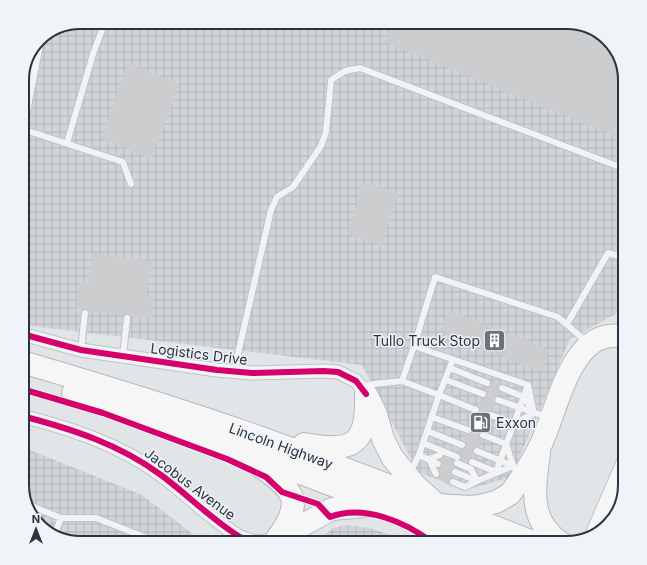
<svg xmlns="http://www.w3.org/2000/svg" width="647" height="565" font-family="Inter,sans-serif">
  <defs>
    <pattern id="industrial-grid" width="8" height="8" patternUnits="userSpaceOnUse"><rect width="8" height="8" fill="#d1d5da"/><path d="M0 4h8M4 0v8" fill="none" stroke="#b3b7bc"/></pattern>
  </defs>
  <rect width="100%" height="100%" fill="#e2e5e7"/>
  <path fill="url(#industrial-grid)" d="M80,22H568L608,39L625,80V309L570,339L511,477L466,490L418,472L362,365L22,325V127L43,36Z
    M22,447L142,495L194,535L214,543H79L39,526L22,489Z
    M346,525L369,528L395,536L408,543H315L333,528Z"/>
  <path fill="#cbcdcf" d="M393,22H568L608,39L625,80V140L384,42Z
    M128,63L180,84L151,159L101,138Z
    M363,182L398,194L382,245L347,234Z
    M92,253L152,261L147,296L154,297L152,319L131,316L128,314L124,315L89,311L86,309H76L80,282L88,283Z
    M449,310L550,350L541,372L440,332Z
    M490,380L500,384L498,388L501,392L499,396L494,398L496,404L493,411L487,413V416L490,419L485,431L479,433V436L482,439L479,447L473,450L475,455L474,458H470L468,463L461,460V456L459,453L460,449L466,447V444L464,441L466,434L472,432L470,426L474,414L480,412L478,406L481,398L487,396V393L484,390L485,387L491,385Z
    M444,457L453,460V464L456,467L451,471L454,476L449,482L452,487L437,478L440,475L438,468L442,464L440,460Z
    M89,532L115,542V543H85Z"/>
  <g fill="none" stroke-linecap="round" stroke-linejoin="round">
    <defs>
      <path id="lane" d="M22,129L123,162L131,184
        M67,143L93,54L105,22
        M567,324L608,253L625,258
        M414,346L528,385
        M81,350L85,313
        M123,356L127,318
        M453,359L439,395L476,410
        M450,368L487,383
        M234,371L271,210L277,197L293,187L321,146L326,132L331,80L345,71L360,68L625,169
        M446,380L483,394
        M364,385L402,381
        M528,385L533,409
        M502,388L524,397L534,413
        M498,400L547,417
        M491,415L514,424L534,413
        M432,417L468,430
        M427,431L462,445
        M483,435L506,444L514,468
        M423,443L457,457
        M477,451L513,466
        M419,455L438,464
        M472,462L496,472
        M455,472L477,481L513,466
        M496,472L528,385
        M410,473L419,455L439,395L402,381L414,346L435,277L558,317L588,343
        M436,474L429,459L440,455
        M453,482L465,487L477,481L471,469L457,463
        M29,505L61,518L55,533
        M61,518H96L160,543"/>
      <path id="street" d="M22,119L36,47
        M22,334L81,350L217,370L252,373L324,371L338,372L356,381L366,394
        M22,416C72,429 119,444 161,475C188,495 212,520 240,537L256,542L276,540"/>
      <path id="secondary" d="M596,531L625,464"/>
      <path id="highway" d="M22,362C97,384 173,407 247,433C344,467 439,505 535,543
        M73,393L181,428L322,481L480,543
        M366,394L376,414L383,439L392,457L413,483L437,505L470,507L480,506L496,502L510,494C521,479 533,461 541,444C558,409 571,324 625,337
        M304,444C347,452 367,449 366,400
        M539,454C534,487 528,521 561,543
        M258,465C295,490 305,501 276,540
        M277,539L332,509L376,505"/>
    </defs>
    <use href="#lane" stroke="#c0c3c5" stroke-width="8"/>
    <use href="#street" stroke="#c0c3c5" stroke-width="15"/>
    <use href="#secondary" stroke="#c0c3c5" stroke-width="20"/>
    <use href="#highway" stroke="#b5b8bc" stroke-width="24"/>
    <use href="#lane" stroke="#f1f3f4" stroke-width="6"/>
    <use href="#street" stroke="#f1f3f4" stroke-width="13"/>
    <use href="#secondary" stroke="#f6f6f6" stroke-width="18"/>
    <use href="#highway" stroke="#f6f6f6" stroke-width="22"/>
    <defs>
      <path id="cycleway" d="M22,334L81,350L217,370L252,373L324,371L338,372L356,381L366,394
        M22,389L103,413L227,459L266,477L282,492L318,504L330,517C364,504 406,522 433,543
        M22,416C72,429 119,444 161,475C188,495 212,520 240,537L256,542L276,540"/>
    </defs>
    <use href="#cycleway" stroke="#f0f3f7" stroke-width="8"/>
    <use href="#cycleway" stroke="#d6006c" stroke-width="6"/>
  </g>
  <defs>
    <symbol id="building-square" viewBox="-11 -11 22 22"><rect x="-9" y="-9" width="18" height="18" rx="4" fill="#6a727a" stroke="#f0f3f7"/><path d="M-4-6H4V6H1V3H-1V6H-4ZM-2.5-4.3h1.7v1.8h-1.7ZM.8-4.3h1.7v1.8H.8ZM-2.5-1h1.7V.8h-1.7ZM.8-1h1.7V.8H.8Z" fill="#fff"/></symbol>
    <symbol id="fuel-square" viewBox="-11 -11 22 22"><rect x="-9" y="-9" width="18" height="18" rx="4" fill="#6a727a" stroke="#f0f3f7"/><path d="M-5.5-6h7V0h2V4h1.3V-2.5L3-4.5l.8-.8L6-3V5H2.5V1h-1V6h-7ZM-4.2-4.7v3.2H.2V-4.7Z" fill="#fff"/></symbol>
  </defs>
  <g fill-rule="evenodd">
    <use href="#building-square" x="482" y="328" width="25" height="25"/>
    <use href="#fuel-square" x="468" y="410" width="25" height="25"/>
  </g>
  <g text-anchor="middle" stroke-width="3" stroke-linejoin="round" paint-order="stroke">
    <g font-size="14" fill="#293440" stroke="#f0f3f7" text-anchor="end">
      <text x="480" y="346">Tullo Truck Stop</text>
      <text x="496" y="428" text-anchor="start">Exxon</text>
    </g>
    <g font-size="14" fill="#293440" stroke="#f0f3f7">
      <text transform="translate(199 354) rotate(7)" y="5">Logistics Drive</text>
      <text transform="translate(281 446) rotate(20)" y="5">Lincoln Highway</text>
      <text transform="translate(190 484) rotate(37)" y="5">Jacobus Avenue</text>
    </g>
  </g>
  <path d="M0 0H647V565H0ZM80 29H567A51 51 0 0 1 618 80V485A51 51 0 0 1 567 536H80A51 51 0 0 1 29 485V80A51 51 0 0 1 80 29Z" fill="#f0f3f7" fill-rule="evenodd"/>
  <path fill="none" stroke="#293440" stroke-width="2" d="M80 29H567A51 51 0 0 1 618 80V485A51 51 0 0 1 567 536H80A51 51 0 0 1 29 485V80A51 51 0 0 1 80 29Z"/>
  <g transform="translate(36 529)" stroke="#f0f3f7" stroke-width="3" paint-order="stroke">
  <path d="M0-3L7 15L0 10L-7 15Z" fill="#293440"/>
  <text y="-6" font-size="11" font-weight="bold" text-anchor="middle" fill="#293440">N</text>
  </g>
</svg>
